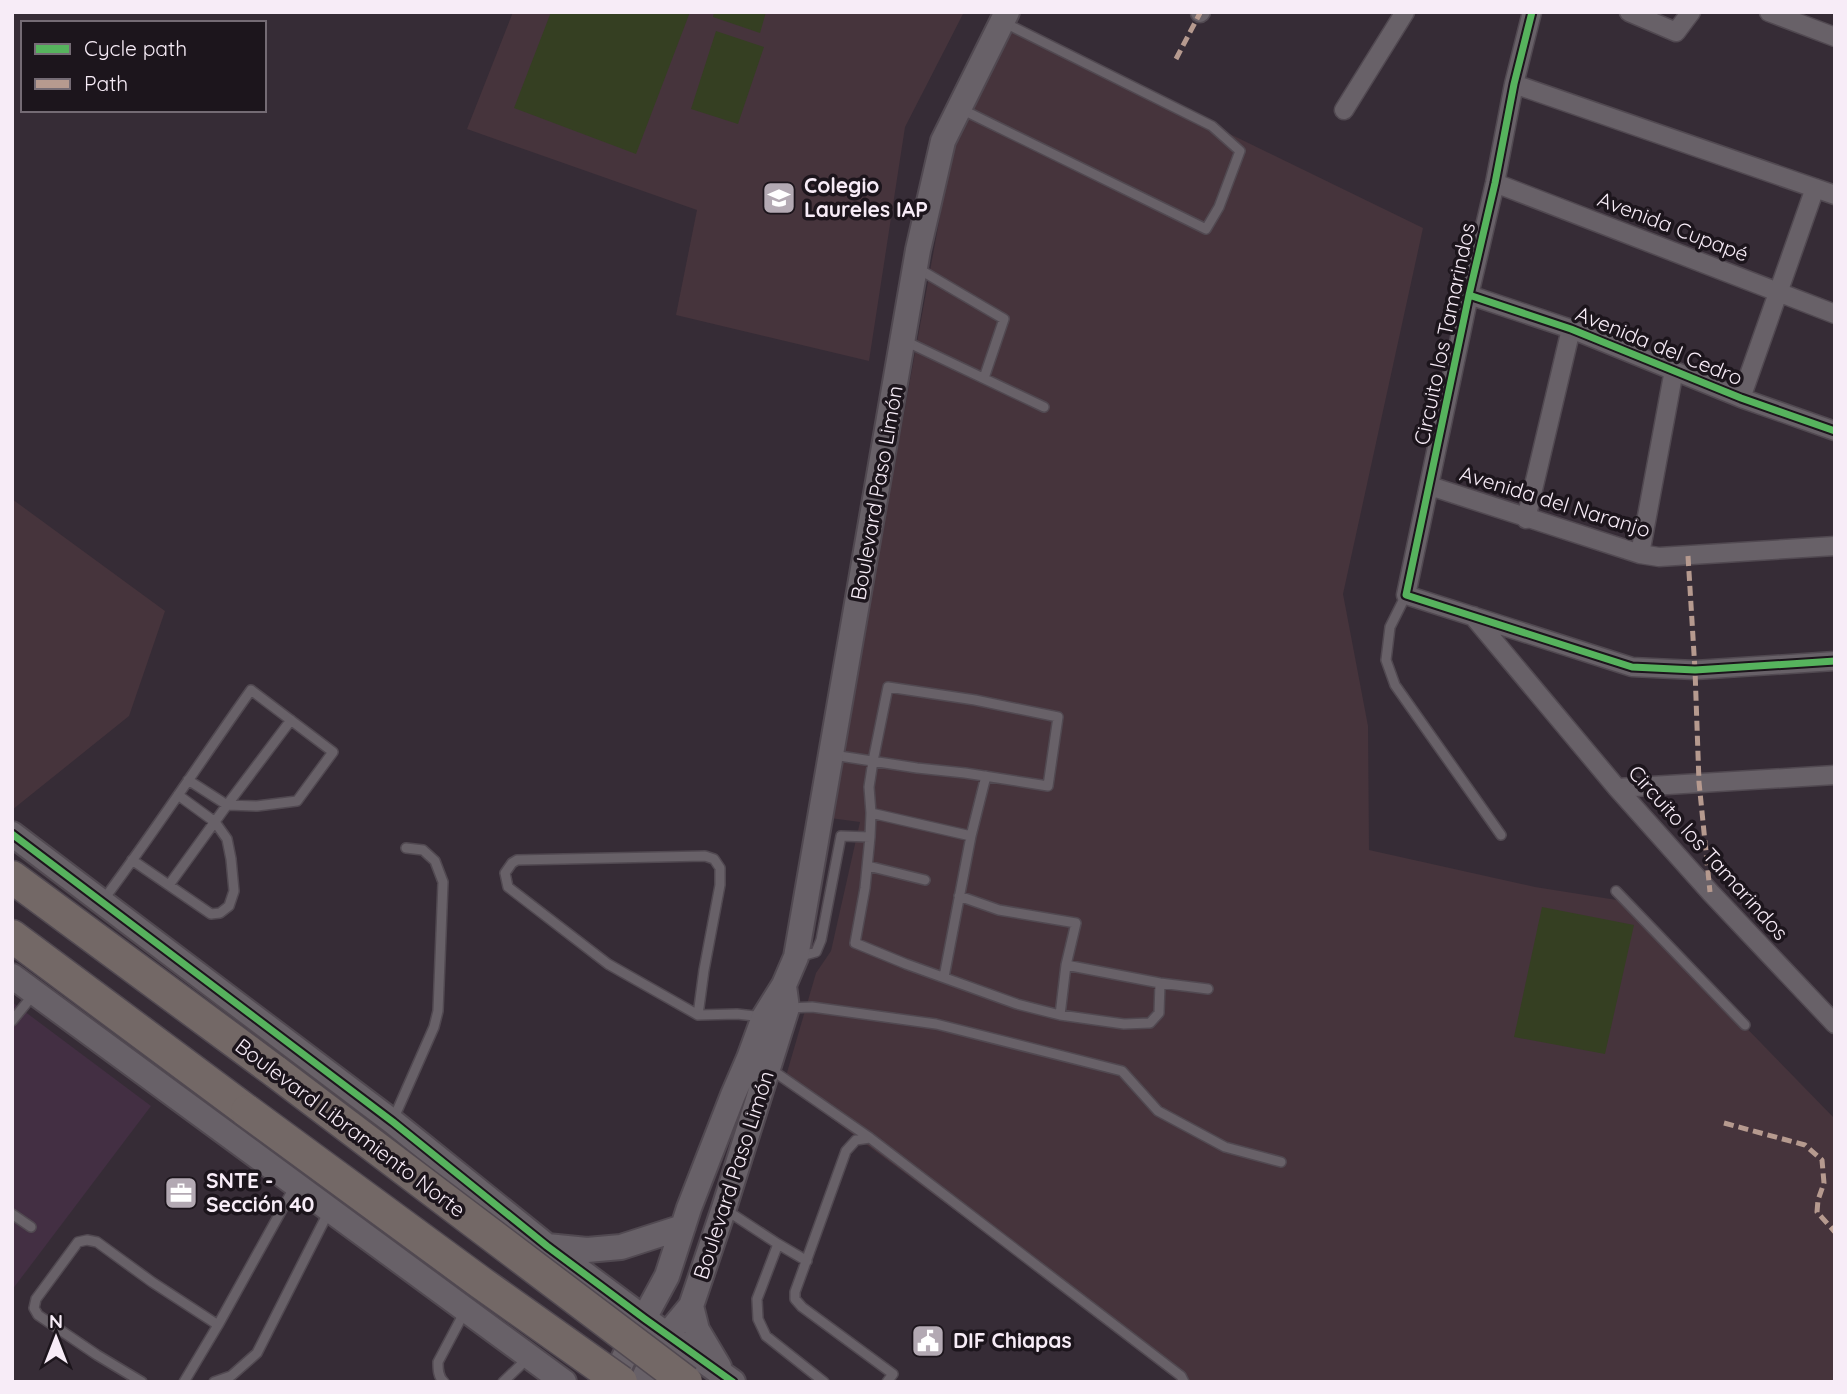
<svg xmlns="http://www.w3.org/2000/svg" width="1847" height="1394" font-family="Quicksand,sans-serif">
  <rect width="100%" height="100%" fill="#362c36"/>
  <path fill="#432f43" d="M12,1002L151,1106L12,1290Z"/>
  <path fill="#46343c" d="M513,12H964L905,127L869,361L676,315L697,210L467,129Z
    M1014,29L1423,228L1343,594L1368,726L1369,850L1535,887L1623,901L1835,1119V1382H1185L784,1083L816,973L831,951L860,822L830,818L953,145Z
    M12,499L165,611L129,716L12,810Z"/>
  <path fill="#353f22" d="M551,12H690L636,154L514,108Z
    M714,12H766L760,33L713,17Z
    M716,31L764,47L738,124L691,109Z
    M1542,907L1634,925L1605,1054L1514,1037Z"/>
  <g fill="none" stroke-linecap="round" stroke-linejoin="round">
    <defs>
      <path id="lane" d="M961,109L1206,229L1219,207L1240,151L1212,126L1003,22
        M917,268L1004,319L984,378
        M905,341L1044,407
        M1406,595L1390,627L1386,660L1395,685L1501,835
        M833,755L917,768L965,773L1048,786L1058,717L975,700L888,687L873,761L869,787L871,813
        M870,837L871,813L971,836
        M132,860L211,914L220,913L229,906L234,891L231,859L227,839L215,822L178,795
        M868,866L925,880
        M169,885L227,805L291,720
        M1616,891L1745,1025
        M959,896L999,910L1076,923L1066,965L1060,1015
        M104,899C155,831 202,759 251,690L333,752L297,801L257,806L227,805L188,780
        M798,957L816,952L821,940L841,836L870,837L865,888L855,943L906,964L1017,1004L1060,1015L1124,1024L1150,1023L1159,1013L1160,983
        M1066,965L1160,983L1208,989
        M944,977L971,836L986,776
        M789,1008L812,1007L936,1024L1122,1071L1158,1111L1225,1147L1281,1162
        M698,1015L608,964L508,887L505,873L512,863L517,860L705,856L714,859L720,868V885L704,970L698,1015L737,1014L763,1017
        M12,1021L33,995
        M769,1068L870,1138
        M393,1120L434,1027L438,1011L443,882L435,861L423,850L406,848
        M726,1210L778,1244L807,1261
        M12,1214L31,1227
        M778,1244L757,1299L758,1319L766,1336L824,1382
        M142,1382L97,1355L38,1315L34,1308L36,1299L78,1242L87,1240L97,1242L152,1282L218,1325
        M184,1382L218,1325L295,1186
        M214,1382L231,1376L257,1353L329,1211
        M444,1382C438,1377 438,1369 438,1362L465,1311
        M503,1382L527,1359
        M887,1382L893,1374L802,1307L795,1299V1292L846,1151L856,1140L870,1138L1181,1376L1184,1382"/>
      <path id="street" d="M1532,12L1514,84L1495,183L1469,295L1406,595L1632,667L1695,670L1835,661
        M1629,12L1676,32L1691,12
        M1769,12L1835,37
        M1200,13L1201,12
        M1514,84L1835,195
        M1344,110L1405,12
        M1495,183L1835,314
        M1469,295L1571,329L1741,398L1835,431
        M1741,398L1815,188
        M1430,486L1640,554L1659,557L1835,546
        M1526,519L1571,329
        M1640,554L1674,370
        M1473,616L1617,788L1710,892L1835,1024
        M1617,788L1835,775"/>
      <path id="secondary" d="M12,834L393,1122L547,1246L645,1319L733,1382
        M12,976L564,1382
        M547,1246L587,1250L621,1247L683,1227
        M691,1306L697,1330L719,1367
        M612,1382L635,1335L667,1276L689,1208L733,1095L749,1058L764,1017L784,985L796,957L918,250L943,141L1007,12
        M642,1382L655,1354L667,1335L691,1306L724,1208L787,1008L784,986"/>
      <path id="highway" d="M12,877L276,1072
        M12,936L247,1111"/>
    </defs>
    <use href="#lane" stroke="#514951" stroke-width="12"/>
    <use href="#street" stroke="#514951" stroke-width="21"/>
    <use href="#secondary" stroke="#514951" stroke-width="28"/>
    <use href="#highway" stroke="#514951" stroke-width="35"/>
    <use href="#lane" stroke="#686168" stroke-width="9"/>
    <use href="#street" stroke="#686168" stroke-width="18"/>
    <use href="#secondary" stroke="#686168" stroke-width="24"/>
    <use href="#highway" stroke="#736866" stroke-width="32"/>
    <defs>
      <path id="highway-bridge" d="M276,1072L686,1382
        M247,1111L480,1282L621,1382"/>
    </defs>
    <use href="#highway-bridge" stroke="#514951" stroke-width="35" stroke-linecap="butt"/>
    <use href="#highway-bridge" stroke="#736866" stroke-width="32"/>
    <path stroke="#b69a8f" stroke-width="5" stroke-dasharray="10 5" stroke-linecap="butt" d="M1176,59L1200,13
      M1688,556L1695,670L1699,782L1710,892
      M1724,1123L1805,1145L1822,1160L1824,1183L1818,1200L1817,1212L1835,1232"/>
    <defs>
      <path id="cycleway" d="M1532,12L1514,84L1495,183L1469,295L1406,595L1632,667L1695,670L1835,661
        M1469,295L1571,329L1741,398L1835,431
        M12,834L393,1122L547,1246L645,1319L733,1382"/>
    </defs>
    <use href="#cycleway" stroke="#1c151c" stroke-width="11"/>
    <use href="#cycleway" stroke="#56b35d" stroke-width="7"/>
  </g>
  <defs>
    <symbol id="school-square" viewBox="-11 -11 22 22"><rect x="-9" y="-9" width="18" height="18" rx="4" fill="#b3a9b3" stroke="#1c151c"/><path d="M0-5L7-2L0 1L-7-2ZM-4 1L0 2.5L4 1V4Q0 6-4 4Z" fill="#fff"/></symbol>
    <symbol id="office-square" viewBox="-11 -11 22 22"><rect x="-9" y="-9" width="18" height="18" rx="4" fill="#b3a9b3" stroke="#1c151c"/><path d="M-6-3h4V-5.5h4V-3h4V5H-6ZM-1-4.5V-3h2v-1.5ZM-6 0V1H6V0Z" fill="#fff"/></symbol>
    <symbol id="civic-square" viewBox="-11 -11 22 22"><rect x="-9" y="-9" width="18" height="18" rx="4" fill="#b3a9b3" stroke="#1c151c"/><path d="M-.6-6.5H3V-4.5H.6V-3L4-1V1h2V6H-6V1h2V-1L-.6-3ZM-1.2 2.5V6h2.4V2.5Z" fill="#fff"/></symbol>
  </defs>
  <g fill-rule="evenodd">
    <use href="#school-square" x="760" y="179" width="38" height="38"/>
    <use href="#office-square" x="162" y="1174" width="38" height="38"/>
    <use href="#civic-square" x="909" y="1322" width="38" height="38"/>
  </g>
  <g text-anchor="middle" stroke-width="7" stroke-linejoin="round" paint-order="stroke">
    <g font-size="21" font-weight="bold" fill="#f7ecf7" stroke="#1c151c" text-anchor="start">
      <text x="804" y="193">Colegio<tspan x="804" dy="24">Laureles IAP</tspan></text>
      <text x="206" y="1188">SNTE -<tspan x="206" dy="24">Sección 40</tspan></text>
      <text x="953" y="1348">DIF Chiapas</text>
    </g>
    <g font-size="21" fill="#f7ecf7" stroke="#1c151c">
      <text transform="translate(1673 227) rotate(21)" y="7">Avenida Cupapé</text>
      <text transform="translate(1445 334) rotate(-78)" y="7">Circuito los Tamarindos</text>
      <text transform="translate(1659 346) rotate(22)" y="7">Avenida del Cedro</text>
      <text transform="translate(877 493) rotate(-80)" y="7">Boulevard Paso Limón</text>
      <text transform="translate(1555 502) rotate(17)" y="7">Avenida del Naranjo</text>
      <text transform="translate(1708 853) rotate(48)" y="7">Circuito los Tamarindos</text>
      <text transform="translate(350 1128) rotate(37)" y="7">Boulevard Libramiento Norte</text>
      <text transform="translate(734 1175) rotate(-72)" y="7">Boulevard Paso Limón</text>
    </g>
  </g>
  <rect width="1847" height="1394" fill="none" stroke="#f7ecf7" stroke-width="28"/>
  <rect x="21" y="21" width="245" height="91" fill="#1c151c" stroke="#746b74" stroke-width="2"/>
  <rect x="35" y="44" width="35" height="10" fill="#56b35d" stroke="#746b74" stroke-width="2"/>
  <text x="84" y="56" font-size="21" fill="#f7ecf7">Cycle path</text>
  <rect x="35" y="79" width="35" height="10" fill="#b69a8f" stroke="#746b74" stroke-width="2"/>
  <text x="84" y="91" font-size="21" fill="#f7ecf7">Path</text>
  <g transform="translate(56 1338)" stroke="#1c151c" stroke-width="5" paint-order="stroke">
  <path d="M0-5L12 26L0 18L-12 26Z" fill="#f7ecf7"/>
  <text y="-10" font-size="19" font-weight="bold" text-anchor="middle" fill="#f7ecf7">N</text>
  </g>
</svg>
